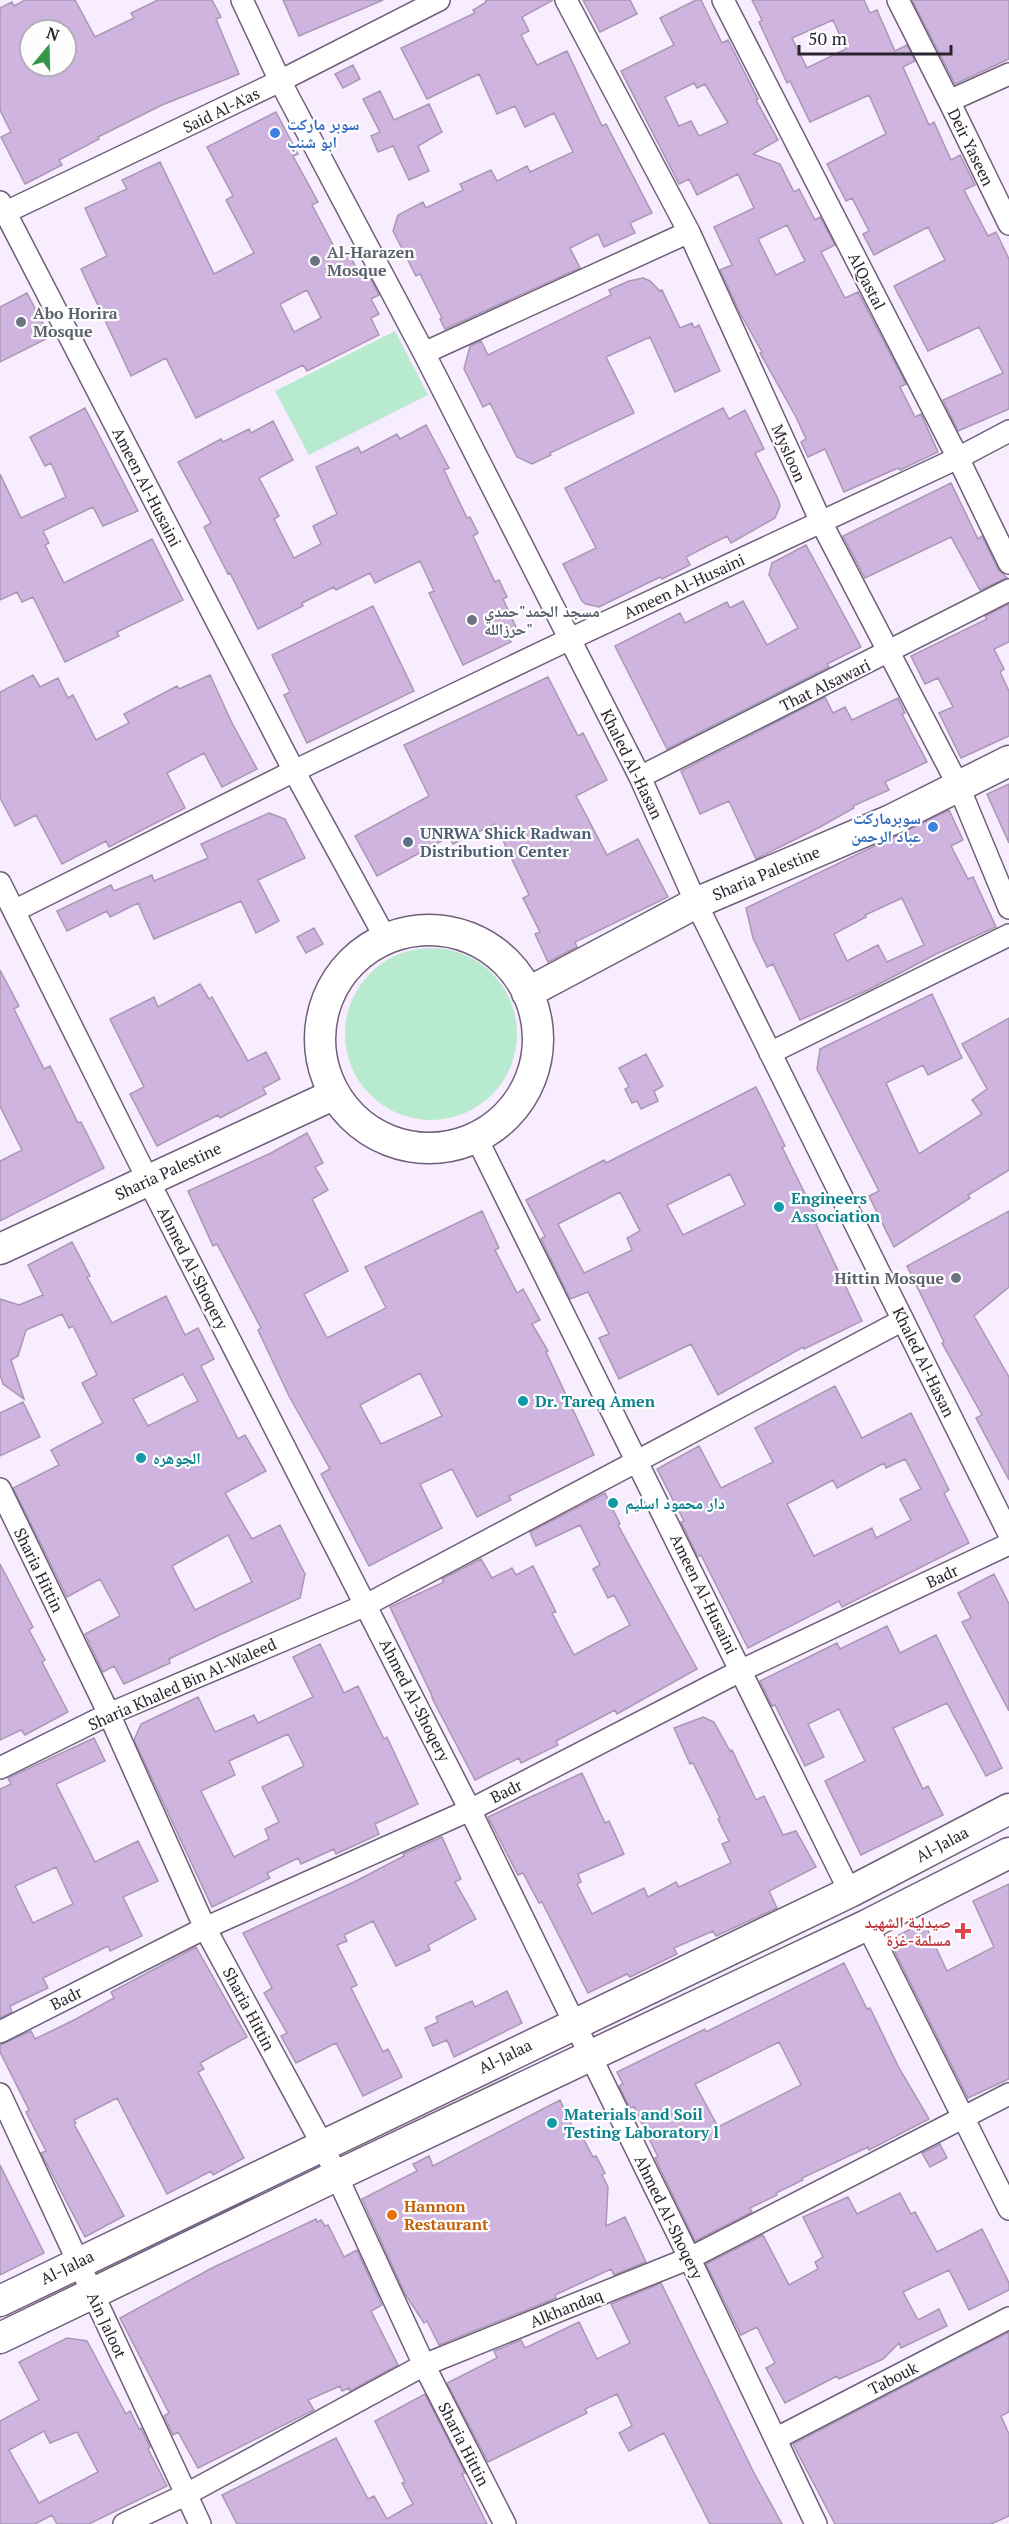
<svg xmlns="http://www.w3.org/2000/svg" width="1009" height="2524" font-family="'PT Serif','Noto Naskh Arabic',serif">
  <rect width="100%" height="100%" fill="#f8ecff"/>
  <path fill="#b7eacf" d="M395,331L428,395L309,455L275,391Z
    M345 1034a86 86 0 1 1 172 0a86 86 0 1 1-172 0Z"/>
  <path fill="#cfb4df" stroke="#a997b4" stroke-width="1.5" fill-rule="evenodd" d="M25,0H75L95,37L134,18L131,13L158,0H212L221,17L216,19L239,74L162,105L98,137L99,139L59,160L62,165L25,184L1,137L11,132L0,110V8L12,2L14,6ZM30,30H66V66H30Z
    M283,0H383L299,36Z
    M486,0H553L522,17L529,31L521,35L537,65L567,51L602,126L606,124L652,213L630,223L635,233L604,247L598,234L570,248L580,268L445,329L440,319L442,318L420,274L416,276L393,231L398,215L423,202L426,208L463,190L460,184L491,170L497,181L527,166L530,172L573,152L554,113L525,127L515,106L497,114L479,74L427,99L401,48L475,13L473,10L485,3Z
    M583,0H630L637,14L600,32Z
    M696,0H701L722,43L728,40L758,99L756,100L778,140L753,154L780,164L794,192L799,189L815,220L820,217L835,245L821,252L845,298L858,292L906,384L900,387L915,417L921,414L938,452L900,470L898,468L844,492L825,449L808,457L801,442L806,439L796,417L760,353L762,352L740,313L720,270L732,265L714,227L754,208L738,174L697,195L689,179L679,184L621,71L674,45L660,18ZM694,83L697,88L705,84L728,123L699,136L691,121L679,126L665,97ZM787,225L805,261L776,275L758,239Z
    M752,0H864L870,13L877,10L895,51L907,45L915,61L903,67L929,125L934,122L951,160L960,155L975,185L964,190L988,236L996,232L1009,259V409L958,431L943,400L1003,373L979,327L928,351L894,286L945,260L928,227L874,255L863,234L869,231L852,198L846,201L827,164L886,134L869,95L810,122L790,81L787,83L759,22L762,20ZM833,20L846,49L807,68L792,38Z
    M912,0H1009V59L955,84Z
    M353,65L360,79L343,88L335,74Z
    M380,91L394,120L429,104L442,132L418,146L429,171L409,180L393,146L378,152L371,136L380,132L363,99Z
    M276,112L298,154L293,156L318,202L312,205L339,256L348,252L359,273L366,270L379,295L371,299L379,314L371,318L379,335L307,371L303,365L196,418L166,358L131,376L81,269L107,256L85,208L127,189L122,180L160,162L214,274L254,253L226,200L233,196L207,147ZM307,290L321,318L294,332L280,304Z
    M643,278L650,281L660,291L662,290L680,328L692,323L694,328L699,325L720,371L675,392L650,337L606,357L634,413L550,453L551,455L532,464L517,457L490,403L483,407L464,369L470,346L481,341L488,355L611,295L609,290L629,281Z
    M27,293L50,337L0,362V307Z
    M85,408L138,511L103,526L93,507L43,531L49,543L45,545L64,583L152,539L183,600L117,632L119,636L65,662L33,597L22,602L17,592L0,600V474L21,518L66,497L51,463L45,466L30,437Z
    M723,408L729,419L745,410L764,449L755,453L778,499L780,506L775,518L731,543L727,536L686,557L690,565L662,579L660,577L599,607L586,604L582,601L563,564L596,548L565,488Z
    M273,421L293,460L259,478L279,516L274,519L294,558L321,544L313,526L337,514L316,467L358,447L361,453L397,434L400,439L426,425L449,468L444,470L467,518L470,517L478,533L473,536L495,582L499,580L507,597L503,599L516,627L511,630L513,634L509,637L511,642L463,665L429,593L434,591L420,561L375,583L370,573L336,590L334,587L302,603L303,606L258,629L230,573L228,574L204,527L211,523L178,462L221,439L223,442L249,429L251,433Z
    M951,483L978,539L982,536L998,569L1007,578L980,590L951,537L865,578L843,536Z
    M806,545L861,647L827,664L829,667L821,671L667,749L615,646L680,613L685,623L727,602L730,608L743,601L767,645L798,628L769,575L772,563Z
    M1009,604V642L994,649L1004,669L1000,672L1009,691V736L961,758L939,713L953,707L938,678L925,684L911,656L987,619L985,616Z
    M373,606L414,691L307,743L284,695L290,692L272,655Z
    M33,675L40,687L58,678L68,698L73,695L96,740L129,723L124,714L177,686L179,689L210,675L232,723L257,769L222,787L204,753L167,773L185,808L109,847L106,841L62,864L36,815L15,826L0,798V692Z
    M548,677L578,736L583,733L607,780L576,796L607,855L638,839L668,897L575,942L577,947L548,962L535,934L540,932L523,898L529,895L495,824L453,844L449,837L377,876L355,836L429,796L404,745Z
    M825,697L833,713L845,707L852,720L898,698L905,713L902,714L927,762L885,782L889,790L853,806L854,808L820,827L756,859L729,801L700,814L681,771Z
    M1009,784V843L987,794Z
    M949,810L963,840L951,846L968,879L973,877L996,927L936,954L868,990L800,1020L773,964L767,967L753,938L746,908ZM902,898L924,945L887,962L878,945L847,961L834,934L866,917L865,915Z
    M269,813L285,819L305,858L258,880L279,921L256,933L241,901L154,939L138,903L110,917L107,911L67,931L57,911L111,885L114,891L152,875L154,881L208,858L201,844Z
    M314,928L323,944L306,953L297,937Z
    M0,970L19,1006L14,1009L44,1069L50,1066L78,1123L81,1122L104,1168L0,1221V1161L22,1150L0,1106Z
    M200,984L209,999L212,997L248,1061L266,1052L280,1079L263,1088L266,1094L220,1118L218,1115L157,1146L130,1094L144,1087L110,1019L154,997L158,1007Z
    M932,994L962,1058L928,1075L923,1065L886,1083L919,1154L982,1114L972,1100L987,1089L962,1044L1009,1018V1170L968,1195L970,1198L894,1247L869,1196L879,1191L817,1069L820,1049Z
    M646,1054L663,1086L654,1091L658,1101L641,1109L637,1101L632,1103L625,1089L629,1087L619,1068Z
    M756,1087L785,1146L782,1147L819,1222L816,1224L862,1321L804,1349L803,1347L718,1395L691,1344L619,1379L599,1338L609,1334L588,1292L570,1299L541,1239L545,1236L526,1200L604,1160L606,1163ZM730,1174L745,1205L683,1235L667,1205ZM620,1192L640,1231L627,1238L632,1250L584,1273L558,1224Z
    M307,1133L323,1163L315,1167L328,1190L312,1199L348,1271L304,1294L327,1338L386,1308L365,1267L482,1211L499,1248L495,1250L517,1293L523,1289L540,1320L532,1324L548,1351L546,1352L594,1455L509,1496L511,1500L477,1517L452,1469L420,1484L442,1528L369,1566L321,1474L330,1469L289,1396L258,1330L261,1328L217,1244L213,1246L188,1191L271,1153ZM420,1373L442,1416L381,1444L360,1405Z
    M1009,1211V1287L974,1316L1009,1377V1480L976,1418L982,1415L942,1343L944,1342L907,1266Z
    M72,1242L90,1276L87,1277L112,1323L166,1296L185,1335L198,1328L214,1359L201,1366L238,1439L245,1435L266,1471L225,1493L252,1539L280,1525L305,1574L300,1598L215,1637L169,1659L170,1663L124,1684L114,1666L103,1672L85,1634L120,1616L100,1579L67,1597L13,1488L59,1465L51,1450L103,1423L82,1383L97,1375L73,1326L69,1328L62,1314L26,1330L18,1356L11,1360L24,1399L3,1384L0,1375V1299L19,1305L43,1295L28,1265ZM183,1374L198,1401L148,1426L133,1399ZM228,1535L252,1582L195,1610L172,1566Z
    M835,1386L862,1438L911,1413L949,1490L944,1493L969,1543L842,1607L839,1601L748,1648L701,1555L698,1557L681,1522L684,1521L657,1469L699,1446L721,1488L773,1462L755,1428ZM905,1459L921,1489L900,1499L911,1520L876,1538L872,1528L814,1556L787,1504L833,1480L837,1488L884,1463L886,1468Z
    M23,1402L40,1437L0,1456V1413Z
    M605,1493L620,1524L618,1525L697,1669L617,1714L615,1710L556,1741L558,1745L521,1763L519,1758L475,1780L432,1698H433L390,1607L444,1582L442,1579L481,1559L492,1578L512,1568L516,1575L533,1566L556,1612L552,1613L574,1655L630,1625L614,1595L608,1598L593,1569L600,1565L580,1525L536,1546L530,1532Z
    M0,1564L33,1627L29,1630L45,1660L42,1662L68,1712L25,1735L21,1730L0,1740Z
    M994,1574L1009,1604V1711L962,1622L971,1618L958,1593Z
    M887,1626L900,1653L936,1635L1002,1768L986,1776L947,1703L893,1728L923,1789L928,1786L943,1815L861,1855L825,1781L865,1761L839,1709L808,1724L824,1757L805,1766L775,1705L772,1706L760,1681L837,1643L840,1649Z
    M320,1644L344,1693L358,1686L384,1739L387,1737L418,1804L375,1824L379,1834L336,1854L334,1849L301,1864L298,1858L267,1873L270,1878L212,1907L134,1740L141,1724L198,1697L215,1732L254,1715L258,1723L313,1697L293,1657ZM288,1734L304,1766L262,1787L279,1822L265,1829L269,1839L234,1857L201,1791L235,1775L229,1761Z
    M703,1717L714,1722L730,1751L732,1750L756,1800L764,1796L783,1835L796,1831L816,1867L769,1891L777,1908L716,1936L713,1931L674,1948L677,1954L630,1977L627,1974L588,1993L542,1902L539,1903L523,1873L518,1875L488,1817L582,1773L605,1823L609,1821L624,1854L578,1874L581,1882L577,1884L592,1914L644,1888L648,1897L676,1882L679,1887L731,1863L722,1844L729,1841L718,1819L720,1818L693,1763L690,1764L674,1728Z
    M94,1738L105,1761L56,1784L95,1862L138,1841L158,1881L123,1897L142,1936L110,1951L108,1946L43,1978L48,1988L10,2006L12,2012L0,2018V1789L11,1784L8,1778ZM56,1867L73,1904L33,1923L15,1886Z
    M442,1837L461,1879L455,1882L476,1919L428,1945L430,1950L396,1966L373,1921L344,1935L347,1941L337,1945L357,1985L351,1988L383,2052L388,2049L402,2077L363,2096L336,2043L296,2063L281,2036L287,2033L264,1993L272,1988L243,1933L354,1882L404,1856L403,1854Z
    M1009,1884V2079L968,2098L889,1940L924,1922L947,1971L994,1947L973,1901Z
    M196,1947L247,2037L200,2063L204,2069L198,2072L244,2158L213,2175L211,2171L167,2194L117,2098L74,2120L76,2123L74,2124L124,2216L85,2237L41,2153L46,2151L26,2112L29,2110L0,2052V2045L31,2031L35,2039L76,2019L114,1998L111,1992Z
    M844,1963L867,2009L870,2008L899,2068L929,2119L869,2150L868,2147L802,2178L803,2180L776,2193L777,2195L750,2208L752,2212L695,2241L655,2158L658,2157L634,2107L630,2108L619,2086L623,2084L617,2072L705,2029L706,2032ZM779,2042L801,2085L718,2127L695,2084Z
    M507,1991L522,2023L454,2057L447,2040L433,2046L425,2028L438,2022L436,2017L472,2001L475,2007Z
    M560,2100L577,2136L581,2134L593,2157L596,2156L605,2173L602,2175L608,2187L606,2226L625,2217L646,2262L614,2275L611,2269L555,2295L556,2298L439,2345L427,2321L424,2323L405,2294L362,2199L417,2171L413,2164L429,2156L433,2166Z
    M940,2144L947,2158L930,2167L922,2153Z
    M0,2165L44,2253L0,2275Z
    M900,2193L911,2214L915,2212L937,2252L982,2229L1009,2283V2290L969,2310L949,2270L903,2292L918,2320L939,2309L947,2326L901,2348L899,2343L883,2359L839,2379L837,2376L785,2403L766,2368L775,2363L757,2327L741,2335L706,2264L763,2235L789,2285L818,2269L815,2262L823,2257L803,2217L848,2197L857,2214Z
    M316,2219L317,2222L321,2220L325,2226L328,2225L344,2257L357,2250L382,2305L371,2311L398,2365L350,2391L349,2388L342,2391L340,2386L308,2400L314,2410L198,2468L178,2432L173,2435L164,2416L169,2413L120,2318L212,2268Z
    M661,2283L754,2473L782,2524H710L664,2433L629,2451L619,2433L632,2426L617,2394L585,2409L587,2413L488,2462L447,2383L497,2358L494,2351L521,2340L525,2348L579,2322L597,2359L630,2343L611,2304Z
    M1009,2332V2412L1001,2416L1009,2434V2516L991,2524H835L793,2444Z
    M67,2338L87,2341L126,2414L130,2411L139,2429L141,2428L150,2447L148,2449L167,2486L89,2524H57L52,2515L35,2524H0V2421L39,2400L19,2362ZM44,2431L50,2443L77,2432L98,2472L39,2503L9,2450Z
    M425,2394L465,2473L462,2474L487,2524H237L222,2495L336,2438L368,2499L374,2496L387,2519L413,2504L402,2483L405,2482L375,2421Z"/>
  <g fill="none" stroke-linecap="round" stroke-linejoin="round">
    <defs>
      <path id="street" d="M242,0L280,81L424,353L640,777L696,903L1009,1534
        M566,0L689,232L821,522L958,785L1009,908
        M723,0L958,458L1009,563
        M898,0L949,101
        M1009,74L949,101L1009,224
        M0,202L294,771L570,639L958,458L1009,431
        M0,215L280,81L439,0
        M424,353L689,232
        M640,777L1009,590
        M0,883L148,1180L470,1810L686,2251L816,2524
        M14,911L294,771L386,939
        M770,1053L1009,935
        M476,1137L850,1892
        M0,1489L109,1714L205,1928L322,2144L424,2365L505,2524
        M0,1768L109,1714L366,1605L903,1320
        M867,1925L1009,2209
        M0,2032L205,1928L470,1810L742,1670L1009,1544
        M0,2094L200,2524
        M777,2438L1009,2318
        M124,2524L185,2495L424,2365L690,2258L1009,2094"/>
      <path id="secondary" d="M320 1039a109 109 0 1 1 218 0a109 109 0 1 1-218 0Z
        M527,993L696,903L891,820L1009,761
        M0,1249L335,1094
        M0,2301L850,1892L1009,1809
        M0,2338L336,2176L867,1925L1009,1853"/>
    </defs>
    <use href="#street" stroke="#705f7a" stroke-width="24"/>
    <use href="#secondary" stroke="#705f7a" stroke-width="33"/>
    <use href="#street" stroke="#fff" stroke-width="21"/>
    <use href="#secondary" stroke="#fff" stroke-width="30"/>
  </g>
  <g fill="#3f7fe0" stroke="#fefefe" stroke-width="2">
    <circle cx="275" cy="133" r="6"/>
    <circle cx="933" cy="827" r="6"/>
  </g>
  <g fill="#6b7280" stroke="#fefefe" stroke-width="2">
    <circle cx="315" cy="261" r="6"/>
    <circle cx="21" cy="322" r="6"/>
    <circle cx="472" cy="620" r="6"/>
    <circle cx="956" cy="1278" r="6"/>
  </g>
  <circle fill="#5c6f8a" stroke="#fefefe" stroke-width="2" cx="408" cy="842" r="6"/>
  <g fill="#0f9aa8" stroke="#fefefe" stroke-width="2">
    <circle cx="779" cy="1207" r="6"/>
    <circle cx="523" cy="1401" r="6"/>
    <circle cx="141" cy="1458" r="6"/>
    <circle cx="613" cy="1503" r="6"/>
    <circle cx="552" cy="2123" r="6"/>
  </g>
  <path fill="#e0444e" stroke="#fefefe" stroke-width="2" d="M960 1922h6v6h6v6h-6v6h-6v-6h-6v-6h6z"/>
  <circle fill="#e8710a" stroke="#fefefe" stroke-width="2" cx="392" cy="2215" r="6"/>
  <g text-anchor="middle" stroke-width="4.5" stroke-linejoin="round" paint-order="stroke">
    <g font-size="16" fill="#2b242f" stroke="#fefefe">
      <text transform="translate(221 110) rotate(-26)" y="6">Said Al-A'as</text>
      <text transform="translate(971 147) rotate(64)" y="6">Deir Yaseen</text>
      <text transform="translate(867 281) rotate(63)" y="6">AlQastal</text>
      <text transform="translate(789 453) rotate(66)" y="6">Mysloon</text>
      <text transform="translate(147 487) rotate(63)" y="6">Ameen Al-Husaini</text>
      <text transform="translate(684 586) rotate(-25)" y="6">Ameen Al-Husaini</text>
      <text transform="translate(825 685) rotate(-26)" y="6">That Alsawari</text>
      <text transform="translate(632 764) rotate(64)" y="6">Khaled Al-Hasan</text>
      <text transform="translate(766 873) rotate(-23)" y="6">Sharia Palestine</text>
      <text transform="translate(168 1171) rotate(-25)" y="6">Sharia Palestine</text>
      <text transform="translate(193 1268) rotate(63)" y="6">Ahmed Al-Shoqery</text>
      <text transform="translate(924 1362) rotate(64)" y="6">Khaled Al-Hasan</text>
      <text transform="translate(39 1570) rotate(64)" y="6">Sharia Hittin</text>
      <text transform="translate(942 1576) rotate(-25)" y="6">Badr</text>
      <text transform="translate(704 1594) rotate(64)" y="6">Ameen Al-Husaini</text>
      <text transform="translate(182 1684) rotate(-24)" y="6">Sharia Khaled Bin Al-Waleed</text>
      <text transform="translate(415 1700) rotate(63)" y="6">Ahmed Al-Shoqery</text>
      <text transform="translate(506 1791) rotate(-27)" y="6">Badr</text>
      <text transform="translate(942 1844) rotate(-28)" y="6">Al-Jalaa</text>
      <text transform="translate(66 1998) rotate(-27)" y="6">Badr</text>
      <text transform="translate(249 2009) rotate(62)" y="6">Sharia Hittin</text>
      <text transform="translate(505 2056) rotate(-26)" y="6">Al-Jalaa</text>
      <text transform="translate(669 2217) rotate(64)" y="6">Ahmed Al-Shoqery</text>
      <text transform="translate(67 2267) rotate(-26)" y="6">Al-Jalaa</text>
      <text transform="translate(566 2308) rotate(-22)" y="6">Alkhandaq</text>
      <text transform="translate(107 2325) rotate(65)" y="6">Ain Jaloot</text>
      <text transform="translate(893 2378) rotate(-27)" y="6">Tabouk</text>
      <text transform="translate(464 2444) rotate(63)" y="6">Sharia Hittin</text>
    </g>
    <g font-size="16" font-weight="bold" fill="#366cbe" stroke="#fefefe" text-anchor="start">
      <text x="287" y="130">سوبر ماركت<tspan x="287" dy="18">ابو شنب</tspan></text>
      <text x="921" y="824" text-anchor="end">سوبرماركت<tspan x="921" dy="18">عباد الرحمن</tspan></text>
    </g>
    <g font-size="16" font-weight="bold" fill="#5b616d" stroke="#fefefe" text-anchor="start">
      <text x="327" y="258">Al-Harazen<tspan x="327" dy="18">Mosque</tspan></text>
      <text x="33" y="319">Abo Horira<tspan x="33" dy="18">Mosque</tspan></text>
      <text x="484" y="617">مسجد الحمد"حمدي<tspan x="484" dy="18">حرزالله"</tspan></text>
      <text x="944" y="1284" text-anchor="end">Hittin Mosque</text>
    </g>
    <g font-size="16" font-weight="bold" fill="#4e5e75" stroke="#fefefe" text-anchor="start">
      <text x="420" y="839">UNRWA Shick Radwan<tspan x="420" dy="18">Distribution Center</tspan></text>
    </g>
    <g font-size="16" font-weight="bold" fill="#0d838f" stroke="#fefefe" text-anchor="start">
      <text x="791" y="1204">Engineers<tspan x="791" dy="18">Association</tspan></text>
      <text x="535" y="1407">Dr. Tareq Amen</text>
      <text x="153" y="1464">الجوهره</text>
      <text x="625" y="1509">دار محمود اسليم</text>
      <text x="564" y="2120">Materials and Soil<tspan x="564" dy="18">Testing Laboratory l</tspan></text>
    </g>
    <g font-size="16" font-weight="bold" fill="#be3a42" stroke="#fefefe" text-anchor="end">
      <text x="951" y="1928">صيدلية الشهيد<tspan x="951" dy="18">مسلمة-غزة</tspan></text>
    </g>
    <g font-size="16" font-weight="bold" fill="#c56008" stroke="#fefefe" text-anchor="start">
      <text x="404" y="2212">Hannon<tspan x="404" dy="18">Restaurant</tspan></text>
    </g>
  </g>
  <g transform="translate(48 48) rotate(19)"><circle r="28" fill="#fefefe" stroke="#aaa7ab" stroke-width="1.5"/>
  <path d="M0-4.5L10 22L0 15L-10 22Z" fill="#359549"/>
  <text y="-9" font-size="16" font-weight="bold" text-anchor="middle" fill="#2b242f">N</text>
  </g>
  <path d="M799 45v9h152v-9" fill="none" stroke="#2b242f" stroke-width="3"/>
  <text x="808" y="45" font-size="18" fill="#2b242f" stroke="#fefefe" stroke-width="4.5" paint-order="stroke">50 m</text>
</svg>
